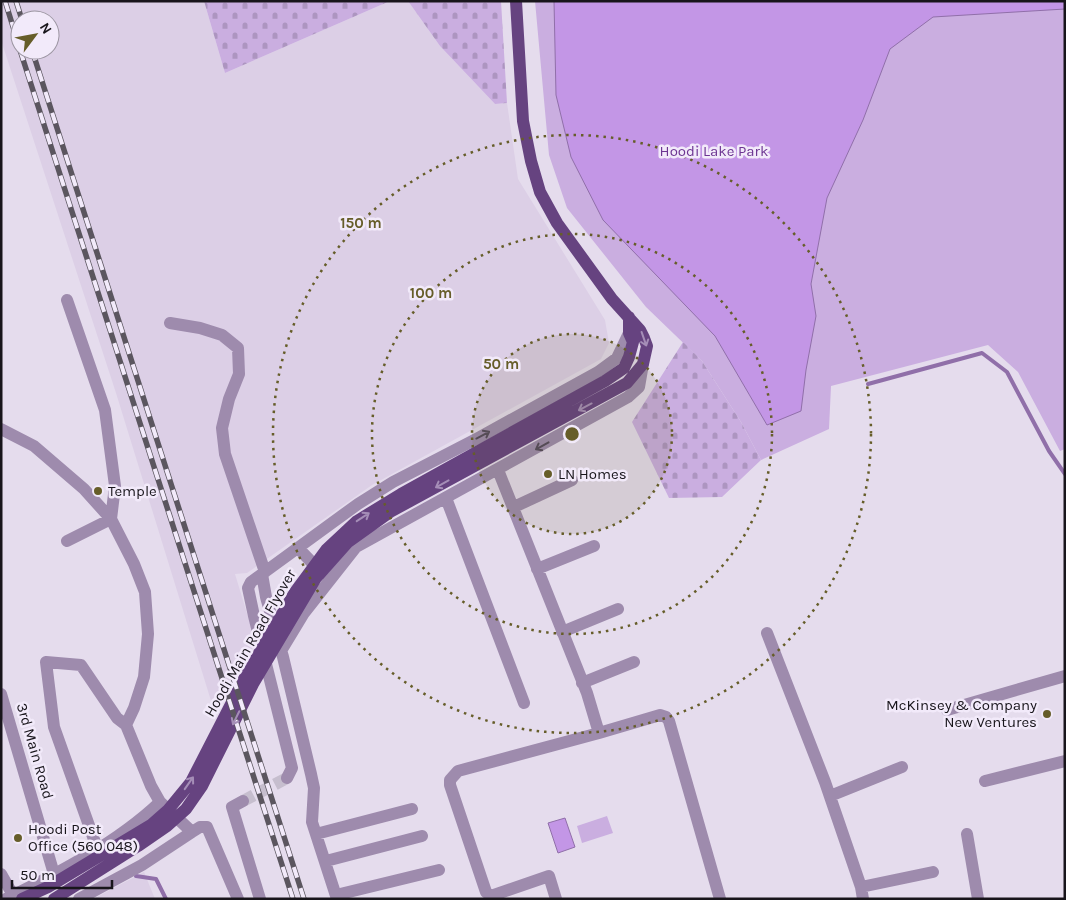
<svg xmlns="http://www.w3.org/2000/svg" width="1066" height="900" font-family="Karla,sans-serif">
  <defs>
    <pattern id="cemetery-stones" width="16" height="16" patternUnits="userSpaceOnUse" patternTransform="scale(1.25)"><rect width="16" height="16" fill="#caaee0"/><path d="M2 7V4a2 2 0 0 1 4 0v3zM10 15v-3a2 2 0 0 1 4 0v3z" fill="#ad95c0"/></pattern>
  </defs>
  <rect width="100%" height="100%" fill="#e5dced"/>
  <path fill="#dccfe6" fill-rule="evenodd" d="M1,1H204L225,73L390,1H408L440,46L495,104L507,103L518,179L605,320L609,343L601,359L372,485L247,573L235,574L256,643L212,704L116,393L1,40ZM20,20H50V50H20Z
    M144,872L155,899H93Z"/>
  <path fill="#caaee0" d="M535,1H1065V449L1060,451L1018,372L988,345L831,386L829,429L761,460L741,422L702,361L646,307L567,208L549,155Z
    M607,816L613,833L582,843L577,826Z"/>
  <path fill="url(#cemetery-stones)" d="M204,1H390L225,73Z
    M408,1H501L507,103L495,104L440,46Z
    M683,342L702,361L741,422L761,460L722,497L669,498L632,422Z"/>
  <path fill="#c396e6" stroke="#906fa9" d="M554,1H1065V9L933,17L890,49L863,120L827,198L811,284L816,316L806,370L801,411L767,425L715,336L603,220L571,157L556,95Z
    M565,818L575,847L558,853L548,823Z"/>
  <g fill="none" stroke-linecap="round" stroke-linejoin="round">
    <path stroke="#906fa9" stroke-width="4" d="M868,384L982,353L1007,372L1049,451L1065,474
      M136,876L156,879L166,899"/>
    <path stroke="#c6bece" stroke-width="12" stroke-dasharray="12 6" stroke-linecap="butt" d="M243,801L287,778"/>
    <path stroke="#9e8bad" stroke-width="12" d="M67,300L105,410L115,486L111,519L67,541
      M170,323L200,328L222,335L238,348L239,374L229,399L222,428L225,454L265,572
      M1,429L34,446L84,489L111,519L134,564L145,592L148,634L144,677L134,708L126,725L151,786L160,802L192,832
      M498,470L587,693L599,733L660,715L666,717L669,721L720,899
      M446,498L524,703
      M514,507L572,480
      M298,548L322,573
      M537,569L594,546
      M262,574L266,597L283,657L311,774L314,788L312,822L337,899
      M562,632L618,609
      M767,633L825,782L861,887L863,899
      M281,651L304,613L356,547L628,397L639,387L643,364
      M582,683L634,662
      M1,694L54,874
      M947,710L1065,676
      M287,778L292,768L254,616L248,588L251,582L358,504L393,482L480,437L598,372L617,358L629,333
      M985,781L1065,761
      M830,796L902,767
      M243,801L232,807L260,899
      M316,834L412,809
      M967,834L978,899
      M97,848L54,727L46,662L81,665L117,718L126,725
      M326,861L422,836
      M1,874L13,895
      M861,887L933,872
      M336,895L439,870
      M6,899C59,873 118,842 160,802
      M79,899L142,865L192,832L200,827H207L238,899
      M556,899L549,876L491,896L486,892L450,785V780L458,771L599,733"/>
    <path stroke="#664380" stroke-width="12" d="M22,899L48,887L151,825L168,810L191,782L245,677L295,592L326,550L357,521L401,494L605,381L624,368L629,357L633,342L629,333V317
      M54,899L138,846L167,826L186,809L202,786L253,684L316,578L348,542L390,512L627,383L643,364L647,346L644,338L640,330L612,299L557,223L540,192L531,161L523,121L516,1"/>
    <defs>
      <path id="rail" d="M5,1L20,49
        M16,1L22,20
        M20,50L293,899
        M32,50L304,899"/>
    </defs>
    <use href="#rail" stroke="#5b565f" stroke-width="5.5"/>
    <use href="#rail" stroke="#f2eafa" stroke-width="4" stroke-dasharray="11" stroke-linecap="butt"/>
  </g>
  <defs><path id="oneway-shaft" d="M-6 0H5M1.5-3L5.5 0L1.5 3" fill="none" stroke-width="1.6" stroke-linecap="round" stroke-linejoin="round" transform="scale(1.25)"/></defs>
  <g stroke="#a58eb7">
    <use href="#oneway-shaft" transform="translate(644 339) rotate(71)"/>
    <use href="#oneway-shaft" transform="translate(585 407) rotate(152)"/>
    <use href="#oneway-shaft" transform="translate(442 484) rotate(151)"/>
    <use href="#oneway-shaft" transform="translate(363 517) rotate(-33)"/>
    <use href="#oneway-shaft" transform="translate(236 718) rotate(116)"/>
    <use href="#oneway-shaft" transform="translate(189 783) rotate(-55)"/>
  </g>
  <g stroke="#544a5d">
    <use href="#oneway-shaft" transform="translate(483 435) rotate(-28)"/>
    <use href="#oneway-shaft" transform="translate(542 446) rotate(151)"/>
  </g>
  <circle cx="572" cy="434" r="100" fill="#665d29" fill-opacity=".12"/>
  <g fill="none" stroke="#665d29" stroke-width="2.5" stroke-dasharray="2.5 5">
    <circle cx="572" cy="434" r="100"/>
    <circle cx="572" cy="434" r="200"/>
    <circle cx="572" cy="434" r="299"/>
  </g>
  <g fill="#665d29" stroke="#f2eafa" stroke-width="2">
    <circle cx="548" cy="474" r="5"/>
    <circle cx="98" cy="491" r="5"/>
    <circle cx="1047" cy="714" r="5"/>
    <circle cx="18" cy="838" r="5"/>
  </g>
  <g text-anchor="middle" stroke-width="5" stroke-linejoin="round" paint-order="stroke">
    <g font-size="15" fill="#6d3592" stroke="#f2eafa">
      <text x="714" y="156">Hoodi Lake Park</text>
    </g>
    <g font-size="15" fill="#18151b" stroke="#f2eafa" text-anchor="start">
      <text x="558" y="479">LN Homes</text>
      <text x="108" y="496">Temple</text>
      <text x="1037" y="710" text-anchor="end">McKinsey &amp; Company<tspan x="1037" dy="17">New Ventures</tspan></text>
      <text x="28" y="834">Hoodi Post<tspan x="28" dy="17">Office (560 048)</tspan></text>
    </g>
    <g font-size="15" fill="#18151b" stroke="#f2eafa">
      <text transform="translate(250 643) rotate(-60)" y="5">Hoodi Main Road Flyover</text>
      <text transform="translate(35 751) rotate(74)" y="5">3rd Main Road</text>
    </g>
  </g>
  <circle cx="572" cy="434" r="8" fill="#665d29" stroke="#f2eafa" stroke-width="2.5"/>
  <g font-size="15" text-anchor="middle" font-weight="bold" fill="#665d29" stroke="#f2eafa" stroke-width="5" stroke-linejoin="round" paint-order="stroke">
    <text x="361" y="228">150 m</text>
    <text x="431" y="298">100 m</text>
    <text x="501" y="369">50 m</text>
  </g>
  <rect width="1066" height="900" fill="none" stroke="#18151b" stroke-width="5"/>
  <g transform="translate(35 35) rotate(58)"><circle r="24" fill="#f2eafa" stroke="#9b95a1"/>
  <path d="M0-4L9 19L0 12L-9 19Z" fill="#665d29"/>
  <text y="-8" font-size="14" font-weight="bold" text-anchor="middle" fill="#18151b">N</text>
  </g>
  <path d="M12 880v8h100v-8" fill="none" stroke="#18151b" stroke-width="2.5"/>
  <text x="20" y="880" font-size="15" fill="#18151b" stroke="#f2eafa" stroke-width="4" paint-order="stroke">50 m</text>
</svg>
